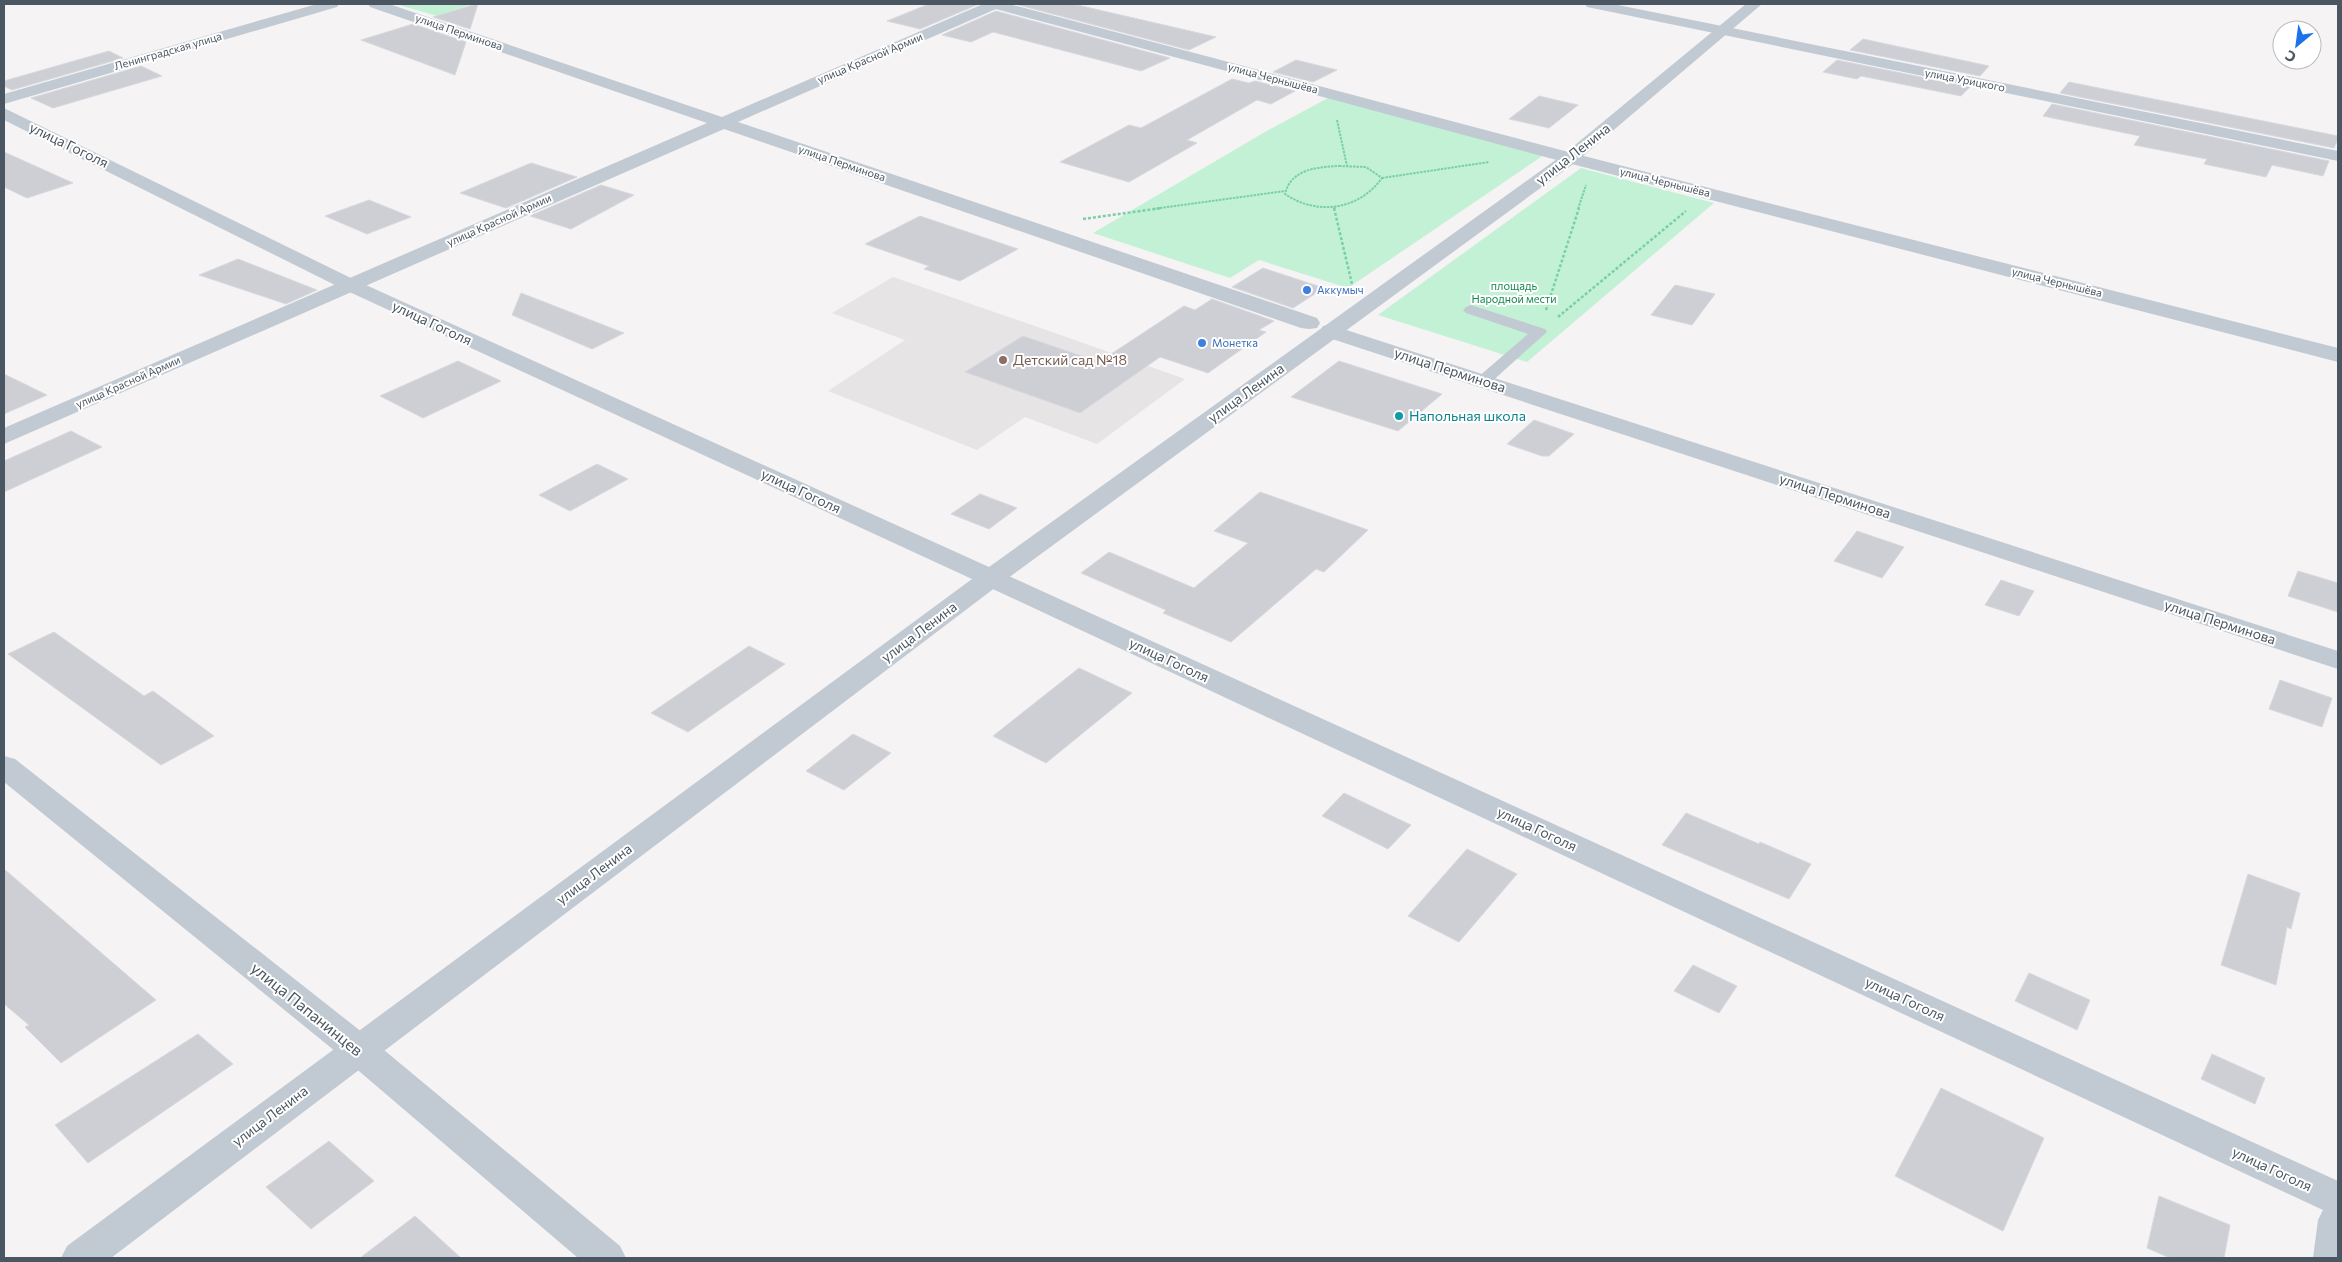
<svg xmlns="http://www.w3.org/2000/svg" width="2342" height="1262" font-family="Commissioner,sans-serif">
  <rect width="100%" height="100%" fill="#f5f3f3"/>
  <path fill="#e6e4e5" d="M893,277L1035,326L1185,379L1097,444L1025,417L977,450L828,391L905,340L832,313Z"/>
  <path fill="#c3f1d5" d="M396,4H472L437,16Z
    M1328,98L1544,155L1348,288L1259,260L1230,278L1093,233L1265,132Z
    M1581,168L1714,203L1527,362L1378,315Z"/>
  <path fill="#cdcfd5" stroke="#d7d9de" d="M476,4H478L470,29L433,17Z
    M929,4H979L920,29L887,21Z
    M1015,4H1073L1216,37L1189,50Z
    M996,11L1170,58L1141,71L993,32L971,42L942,35Z
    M413,24L466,42L455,75L361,40Z
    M1863,39L1989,66L1980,76L1850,50Z
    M109,51L123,58L12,90L4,86V81Z
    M1296,60L1337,70L1313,82L1273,72Z
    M1837,60L1970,87L1961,96L1861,76L1857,79L1823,72Z
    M141,66L162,76L53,108L31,98Z
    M1232,79L1249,83L1255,81L1295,91L1271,104L1257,100L1187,140L1197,143L1129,182L1060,162L1129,125L1141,128Z
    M2069,82L2338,136V139L2334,148L2060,93Z
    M1539,96L1578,105L1549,128L1509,119Z
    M2052,104L2329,161L2323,176L2272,165L2266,177L2204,164L2207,159L2134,145L2140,136L2043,116Z
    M4,152L73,183L27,198L4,187Z
    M531,163L577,177L506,208L460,193Z
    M601,185L634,195L571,229L530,216Z
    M369,200L411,217L367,234L325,216Z
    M920,216L1018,249L960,281L924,269L929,266L865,244Z
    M238,259L317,290L286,304L199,275Z
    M1263,268L1324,288L1293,308L1232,287Z
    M1675,285L1715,294L1692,325L1651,315Z
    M521,293L624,333L592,349L512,315Z
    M1212,299L1274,321L1259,330L1266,332L1208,373L1160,357L1080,413L965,372L1023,336L1099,362L1184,306L1195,310Z
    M458,361L501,381L423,418L380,396Z
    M1339,361L1442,394L1398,431L1291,397Z
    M4,374L47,395L4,414Z
    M1534,420L1574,434L1549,456H1542L1507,444Z
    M71,431L102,447L4,492V461Z
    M597,464L628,479L570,511L539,495Z
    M1260,492L1368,530L1324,572L1316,569L1231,642L1163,613L1166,610L1081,573L1109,552L1194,588L1248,543L1214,531Z
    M980,494L1017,508L989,529L951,514Z
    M1857,531L1904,547L1882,578L1834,561Z
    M2298,571L2338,583V612L2288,596Z
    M2001,580L2034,591L2019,616L1985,605Z
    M54,632L144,696L153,691L214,736L161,765L8,654Z
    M749,646L785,664L688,732L651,713Z
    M1079,668L1132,693L1046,763L993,736Z
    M2280,680L2332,698L2322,727L2269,709Z
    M853,734L891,753L844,790L806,771Z
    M1344,793L1371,806L1411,825L1388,849L1322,816Z
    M1686,813L1759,844L1760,842L1811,864L1789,899L1662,845Z
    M1467,849L1517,874L1459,942L1408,916Z
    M4,869L156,1000L61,1063L25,1027L29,1025L4,1004Z
    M2248,874L2300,893L2291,929L2287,927L2276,985L2221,965Z
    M1693,965L1737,986L1719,1013L1674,991Z
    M2029,973L2090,1000L2077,1030L2015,1001Z
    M198,1034L233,1064L88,1163L55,1125Z
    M2212,1054L2265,1078L2255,1104L2201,1079Z
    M1941,1088L2044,1138L2003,1231L1895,1176Z
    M329,1141L374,1181L311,1229L266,1187Z
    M2159,1196L2230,1225L2224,1258H2170L2147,1248Z
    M415,1216L461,1258H360Z"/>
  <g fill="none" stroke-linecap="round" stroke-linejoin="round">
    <path stroke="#7ad0a6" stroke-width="2" stroke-dasharray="2.5 1" stroke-linecap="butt" d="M1337,120L1347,166
      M1339,166L1366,167L1382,178C1359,210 1317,216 1285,194C1291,169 1317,167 1339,166Z
      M1382,178L1489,162
      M1334,207L1335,209
      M1153,209L1285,191
      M1578,209L1586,185"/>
    <path stroke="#7ad0a6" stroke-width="2.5" stroke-dasharray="3 2" stroke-linecap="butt" d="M1334,208L1352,284
      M1083,219L1162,208
      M1546,310L1579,208
      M1558,317L1686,211"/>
    <path fill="#c1cad2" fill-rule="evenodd" d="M1471,305L1545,329L1547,332L1489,384H1477L1475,381L1477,378L1528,334L1466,313L1463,310L1466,307Z"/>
    <path fill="#c1cad2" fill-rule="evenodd" d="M317,4H339L337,7L4,104V94Z
      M368,4H389L722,117L983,4H1009L1576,154L2338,348V362L1564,162L996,9L738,122L1317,318L1320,323L1317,328L1309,329L1301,328L724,129L4,444V428L707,123L370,7Z
      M1585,4H1613L2338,151V161L1592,8L1587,7Z
      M1331,325L2338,651V669L1323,336L1320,331L1323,326Z
      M991,570L1000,572L2338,1181V1258H2313L2318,1220L2323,1210L982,584L978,578L982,572Z
      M4,756L15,759L372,1040L620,1246L626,1258H578L346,1060L4,782Z"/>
    <path fill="#c1cad2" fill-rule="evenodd" d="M1746,4H1762L1576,162L1000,584L111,1258H61L67,1246L972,579L343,289L4,120V108L357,281L989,567L1564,154Z"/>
  </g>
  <g fill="#3f7fe0" stroke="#fff" stroke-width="2">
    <circle cx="1307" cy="290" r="5"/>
    <circle cx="1202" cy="343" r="5"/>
  </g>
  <circle fill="#8d6e63" stroke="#fff" stroke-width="2" cx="1003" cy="360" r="5"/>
  <circle fill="#0f9aa8" stroke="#fff" stroke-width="2" cx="1399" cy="416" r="5"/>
  <g text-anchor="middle" stroke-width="4" stroke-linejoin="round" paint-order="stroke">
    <g font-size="11" fill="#4a5661" stroke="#fff">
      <text transform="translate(459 32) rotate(19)" y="4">улица Перминова</text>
      <text transform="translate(168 51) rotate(-16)" y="4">Ленинградская улица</text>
      <text transform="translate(870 58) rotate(-23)" y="4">улица Красной Армии</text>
      <text transform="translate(1273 78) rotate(15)" y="4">улица Чернышёва</text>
      <text transform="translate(1965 80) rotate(11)" y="4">улица Урицкого</text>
      <text transform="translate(842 163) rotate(19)" y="4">улица Перминова</text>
      <text transform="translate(1665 182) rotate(14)" y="4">улица Чернышёва</text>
      <text transform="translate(499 220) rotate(-24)" y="4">улица Красной Армии</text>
      <text transform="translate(2057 282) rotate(14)" y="4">улица Чернышёва</text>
      <text transform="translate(128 382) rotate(-24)" y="4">улица Красной Армии</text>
    </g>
    <g font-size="11" fill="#17864f" stroke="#fff">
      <text x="1514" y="290">площадь<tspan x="1514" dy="13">Народной мести</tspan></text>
    </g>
    <g font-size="11" fill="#366cbe" stroke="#fff" text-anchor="start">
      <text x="1317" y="294">Аккумыч</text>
      <text x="1212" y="347">Монетка</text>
    </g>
    <g font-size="14" fill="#4a5661" stroke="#fff">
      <text transform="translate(69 145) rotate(26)" y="5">улица Гоголя</text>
      <text transform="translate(1573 154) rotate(-38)" y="5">улица Ленина</text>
      <text transform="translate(432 323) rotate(25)" y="5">улица Гоголя</text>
      <text transform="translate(1450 370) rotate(18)" y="5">улица Перминова</text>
      <text transform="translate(1246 393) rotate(-36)" y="5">улица Ленина</text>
      <text transform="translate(801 491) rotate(25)" y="5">улица Гоголя</text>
      <text transform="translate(1835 496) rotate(18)" y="5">улица Перминова</text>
      <text transform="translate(2220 622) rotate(18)" y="5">улица Перминова</text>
      <text transform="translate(919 632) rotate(-37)" y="5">улица Ленина</text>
      <text transform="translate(1169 660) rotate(25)" y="5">улица Гоголя</text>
      <text transform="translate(1537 829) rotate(25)" y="5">улица Гоголя</text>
      <text transform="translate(594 874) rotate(-37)" y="5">улица Ленина</text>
      <text transform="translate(1905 999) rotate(25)" y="5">улица Гоголя</text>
      <text transform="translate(270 1116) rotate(-37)" y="5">улица Ленина</text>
      <text transform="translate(2272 1169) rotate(25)" y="5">улица Гоголя</text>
    </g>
    <g font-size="14" fill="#785e54" stroke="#fff" text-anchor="start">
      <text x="1013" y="365">Детский сад №18</text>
    </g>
    <g font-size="14" fill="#0d838f" stroke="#fff" text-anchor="start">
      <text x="1409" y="421">Напольная школа</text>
    </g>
    <g font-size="16" fill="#4a5661" stroke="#fff">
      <text transform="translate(307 1009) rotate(39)" y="6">улица Папанинцев</text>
    </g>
  </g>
  <rect width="2342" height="1262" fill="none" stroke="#4a5661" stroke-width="10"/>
  <g transform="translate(2297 45) rotate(209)"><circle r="24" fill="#ffffff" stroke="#b7bbc0"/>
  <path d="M0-4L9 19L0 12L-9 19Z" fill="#1a73e8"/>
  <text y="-8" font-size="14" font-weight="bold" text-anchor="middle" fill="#4a5661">С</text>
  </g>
</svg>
